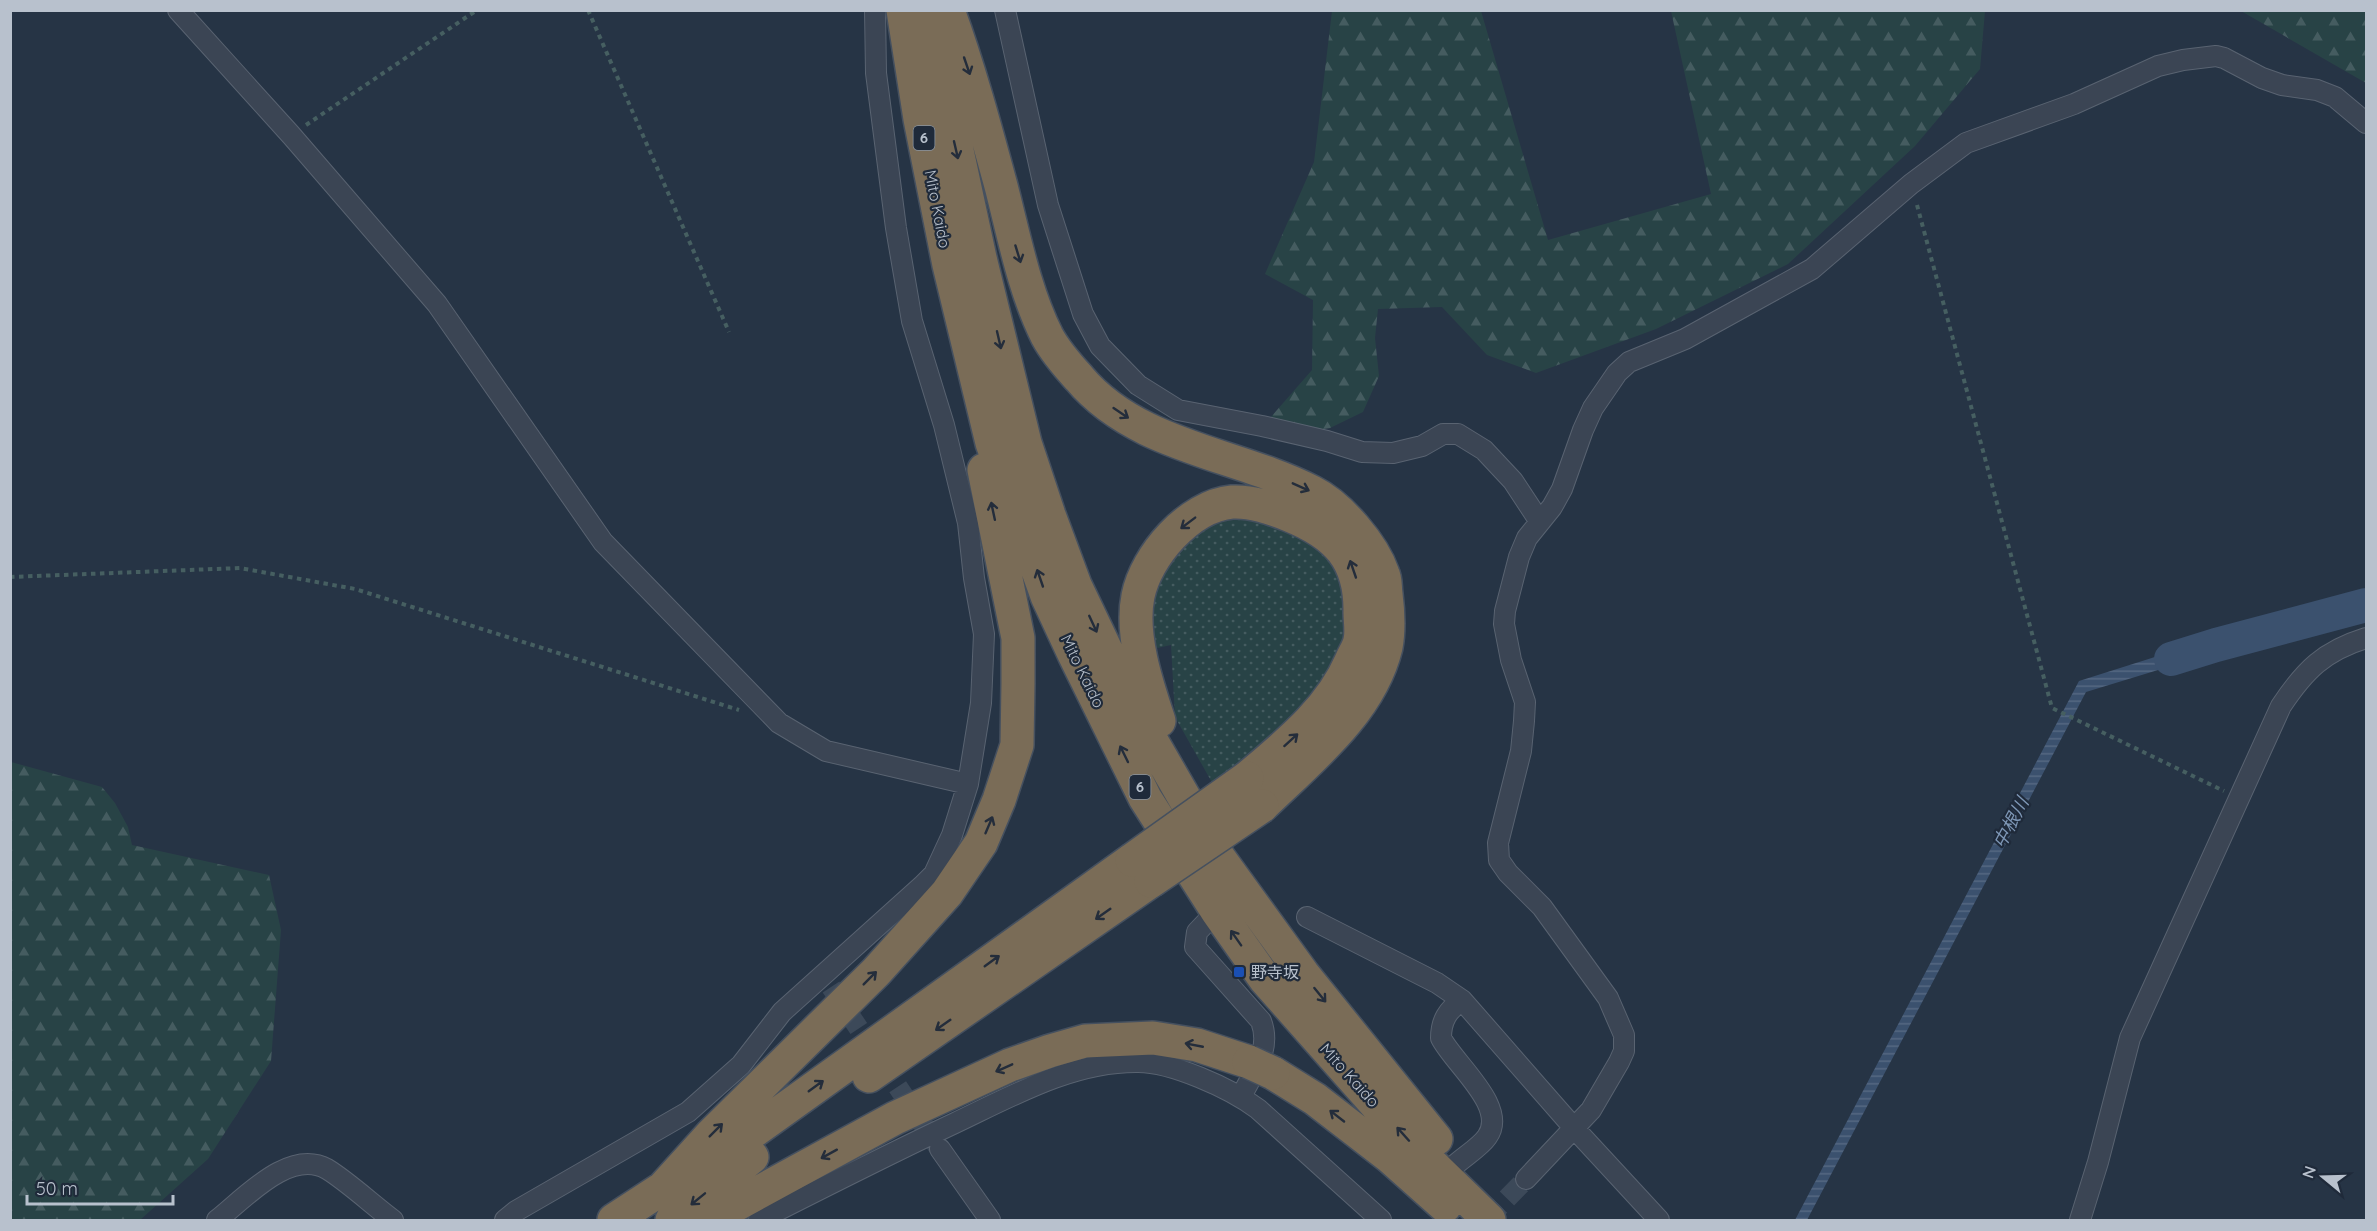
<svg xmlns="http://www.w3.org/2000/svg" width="2377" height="1231" font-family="Quicksand,'Noto Sans JP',sans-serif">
  <defs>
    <pattern id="grass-dots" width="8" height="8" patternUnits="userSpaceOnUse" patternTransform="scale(1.5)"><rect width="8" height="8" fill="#284346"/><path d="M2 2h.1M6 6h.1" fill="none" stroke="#455c60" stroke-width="1.8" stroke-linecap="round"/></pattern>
    <pattern id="forest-firs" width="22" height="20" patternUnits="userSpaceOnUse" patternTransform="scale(1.5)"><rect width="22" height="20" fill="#284346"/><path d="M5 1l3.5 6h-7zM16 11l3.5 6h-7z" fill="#455c60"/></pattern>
    <pattern id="water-rules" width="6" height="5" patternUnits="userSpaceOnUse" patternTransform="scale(1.5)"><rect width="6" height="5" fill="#3b516e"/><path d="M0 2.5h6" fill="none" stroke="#556882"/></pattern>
  </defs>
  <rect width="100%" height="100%" fill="#263445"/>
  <path fill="url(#grass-dots)" d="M1237,515L1311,535L1344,578L1350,618L1343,658L1321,696L1214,786L1175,717L1171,645L1148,650L1147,621L1162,568L1210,521Z"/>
  <path fill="url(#forest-firs)" d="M1332,11H1481L1548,240L1711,194L1671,11H1985L1980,69L1915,146L1788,264L1656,329L1536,373L1487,355L1442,307L1378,309L1375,338L1379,376L1363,412L1330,428L1303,432L1270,418L1312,370L1313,300L1265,274L1314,162Z
    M2241,11H2366V83Z
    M11,762L102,787L115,803L128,827L132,845L269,875L281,930L271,1061L208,1159L140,1220H11Z"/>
  <path fill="url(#water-rules)" d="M2215,638L2217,652L2086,692L1807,1220H1795L2079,681Z"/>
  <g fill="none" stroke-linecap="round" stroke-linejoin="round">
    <path stroke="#3b516e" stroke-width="34" d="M2171,659L2216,645L2366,605"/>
    <path stroke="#3c4959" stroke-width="20" stroke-dasharray="20 10" stroke-linecap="butt" d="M831,987L938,1147
      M1486,1220L1526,1179"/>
    <defs>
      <path id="street" d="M178,10L291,135L437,304L603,542L779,723L826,751L968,784
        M1005,10L1048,205L1083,314L1100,346L1138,385L1178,410L1262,426L1327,441L1362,452L1393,453L1422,446L1443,434H1458L1484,450L1513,481L1540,522
        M1217,911L1197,932L1195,947L1261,1021C1272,1050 1253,1072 1241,1097
        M1307,917L1437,983L1462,1000L1574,1128L1659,1220
        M940,1149L990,1220
        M1455,1165C1465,1156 1480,1147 1487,1137C1509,1107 1454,1064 1441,1038C1441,1020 1448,1010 1462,1000
        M1526,1179L1591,1110L1619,1062L1624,1051V1035L1608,998L1542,907L1508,873L1499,860L1498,843L1521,751L1524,721L1525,702L1511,660L1504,624L1505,611L1519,557L1527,538L1552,507L1562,489L1583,430L1593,408L1617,373L1629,362L1685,339L1812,269L1911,184L1966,143L2074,104L2158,66L2183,60L2216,56L2224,58L2262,78L2282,85L2317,90L2335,97L2366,123
        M217,1220C244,1199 289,1148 327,1169C347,1181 374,1206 393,1220
        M505,1220L516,1211L688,1112L741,1065L782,1012L922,886L934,874L952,835L968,784L981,703L984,634L974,578L968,523L944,425L912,321L896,228L876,73L875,10
        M759,1220C824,1187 889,1154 955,1123C1012,1096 1071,1062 1136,1062C1170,1061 1230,1088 1258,1109L1381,1220
        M2080,1220L2098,1162L2130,1038L2281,706C2305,670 2324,651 2366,638"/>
      <path id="highway" d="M903,10L920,119L949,265L992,443L1047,596L1074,654L1145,798L1217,911L1265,979L1412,1145L1489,1220
        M927,10L980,258L1025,443L1049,515L1075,585L1139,719L1219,858L1303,974L1436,1139
        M948,10C969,68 985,127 1001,186C1014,236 1024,290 1047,336C1055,351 1068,366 1079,378C1137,447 1236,453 1312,492C1340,506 1373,545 1383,574C1386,580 1385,588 1386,594C1388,610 1389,631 1386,647C1370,713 1308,761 1262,806
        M1159,721C1147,685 1130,635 1138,596C1146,556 1189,506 1232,502C1252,501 1271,508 1289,515C1336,534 1361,559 1360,613C1360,621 1362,631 1360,640C1359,647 1354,654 1351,661C1330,710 1287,744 1247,778
        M1273,1073L1315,1099L1390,1157L1445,1206
        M869,1076L1151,881
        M663,1188L711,1135L876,972L947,893L981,843L999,800L1017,745L1018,683V638L984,470
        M614,1220L663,1188L722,1154L1132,860
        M672,1220L752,1157
        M708,1220L895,1118L1010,1065L1050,1051L1085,1041L1153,1038L1197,1045L1249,1062"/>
    </defs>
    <use href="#street" stroke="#596371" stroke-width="22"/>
    <use href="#highway" stroke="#45505f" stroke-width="36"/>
    <path stroke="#465f61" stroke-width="4" stroke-dasharray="4.5 4.5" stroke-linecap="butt" d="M588,10L729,332
      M306,125L477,10
      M1917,205L2052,708L2224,791
      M10,577L240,568L355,589L739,710"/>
    <use href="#street" stroke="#3b4554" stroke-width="20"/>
    <use href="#highway" stroke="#7a6c57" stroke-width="33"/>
    <defs>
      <path id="highway-bridge" d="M1132,860L1247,778
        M1151,881L1262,806
        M1249,1062L1273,1073"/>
    </defs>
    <use href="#highway-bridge" stroke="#45505f" stroke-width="36" stroke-linecap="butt"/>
    <use href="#highway-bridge" stroke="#7a6c57" stroke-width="33"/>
  </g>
  <defs><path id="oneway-shaft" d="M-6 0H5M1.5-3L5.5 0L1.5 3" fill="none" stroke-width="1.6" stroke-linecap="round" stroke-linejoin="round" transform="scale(1.5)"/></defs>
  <g stroke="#242d3b">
    <use href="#oneway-shaft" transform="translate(967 66) rotate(71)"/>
    <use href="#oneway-shaft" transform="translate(956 150) rotate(77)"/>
    <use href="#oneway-shaft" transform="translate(1018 254) rotate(73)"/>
    <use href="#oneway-shaft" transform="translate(999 340) rotate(77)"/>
    <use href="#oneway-shaft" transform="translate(1121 413) rotate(34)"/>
    <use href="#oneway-shaft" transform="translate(1301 487) rotate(24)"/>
    <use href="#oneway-shaft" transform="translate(993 511) rotate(-102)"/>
    <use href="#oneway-shaft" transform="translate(1188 523) rotate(143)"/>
    <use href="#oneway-shaft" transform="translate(1353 569) rotate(-109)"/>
    <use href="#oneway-shaft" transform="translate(1040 578) rotate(-109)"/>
    <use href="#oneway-shaft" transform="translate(1093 624) rotate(65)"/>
    <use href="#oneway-shaft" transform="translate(1291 740) rotate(-42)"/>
    <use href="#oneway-shaft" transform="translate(1124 754) rotate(-116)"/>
    <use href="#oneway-shaft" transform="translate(989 825) rotate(-67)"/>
    <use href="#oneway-shaft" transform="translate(1103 914) rotate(145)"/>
    <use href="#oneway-shaft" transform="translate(1236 938) rotate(-125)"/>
    <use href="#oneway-shaft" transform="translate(992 961) rotate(-36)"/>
    <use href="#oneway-shaft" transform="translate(870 978) rotate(-45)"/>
    <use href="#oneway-shaft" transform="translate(1320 995) rotate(51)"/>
    <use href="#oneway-shaft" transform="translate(943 1025) rotate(145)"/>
    <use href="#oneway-shaft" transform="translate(1194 1045) rotate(-169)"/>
    <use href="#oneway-shaft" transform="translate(1004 1068) rotate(156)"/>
    <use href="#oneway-shaft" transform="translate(816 1086) rotate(-36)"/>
    <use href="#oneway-shaft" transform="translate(1337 1116) rotate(-142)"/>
    <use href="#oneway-shaft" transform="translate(716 1130) rotate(-45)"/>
    <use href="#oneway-shaft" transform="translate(1403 1134) rotate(-132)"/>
    <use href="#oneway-shaft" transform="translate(829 1154) rotate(151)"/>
    <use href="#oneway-shaft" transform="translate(698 1199) rotate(141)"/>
  </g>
  <rect fill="#1a4fb4" stroke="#1f2a3a" stroke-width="2" x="1233" y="966" width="12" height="12" rx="3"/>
  <g text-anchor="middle" stroke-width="4.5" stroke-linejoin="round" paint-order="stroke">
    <g fill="#1f2a3a" stroke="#8a94a1" stroke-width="1.5">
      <rect x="913.5" y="126" width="21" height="24" rx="4.5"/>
      <rect x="1129.5" y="775" width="21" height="24" rx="4.5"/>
    </g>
    <g font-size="15" font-weight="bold" fill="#b8c1cd">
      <text x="924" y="143">6</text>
      <text x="1140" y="792">6</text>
    </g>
    <g font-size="16" fill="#b8c1cd" stroke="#1f2a3a">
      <text transform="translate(938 209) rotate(79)" y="6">Mito Kaido</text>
      <text transform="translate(1083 671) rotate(64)" y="6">Mito Kaido</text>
      <text transform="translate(1350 1075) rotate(48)" y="6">Mito Kaido</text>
    </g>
    <g font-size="16" fill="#b8c1cd" stroke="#1f2a3a" text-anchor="start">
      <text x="1251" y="978">野寺坂</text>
    </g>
    <g font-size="18" font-style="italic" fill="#7e97b6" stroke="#1f2a3a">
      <text transform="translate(2011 823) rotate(-62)" y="6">中根川</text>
    </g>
  </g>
  <rect width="2377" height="1231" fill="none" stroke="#b8c1cd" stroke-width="24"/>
  <g transform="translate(2323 1177) rotate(289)" stroke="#1f2a3a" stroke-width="4.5" paint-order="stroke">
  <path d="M0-4.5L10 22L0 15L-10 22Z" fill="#b8c1cd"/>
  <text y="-9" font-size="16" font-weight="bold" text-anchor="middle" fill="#b8c1cd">N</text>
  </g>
  <path d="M27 1195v9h146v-9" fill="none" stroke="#b8c1cd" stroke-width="3"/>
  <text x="36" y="1195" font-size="18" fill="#b8c1cd" stroke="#1f2a3a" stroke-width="4.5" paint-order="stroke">50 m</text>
</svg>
